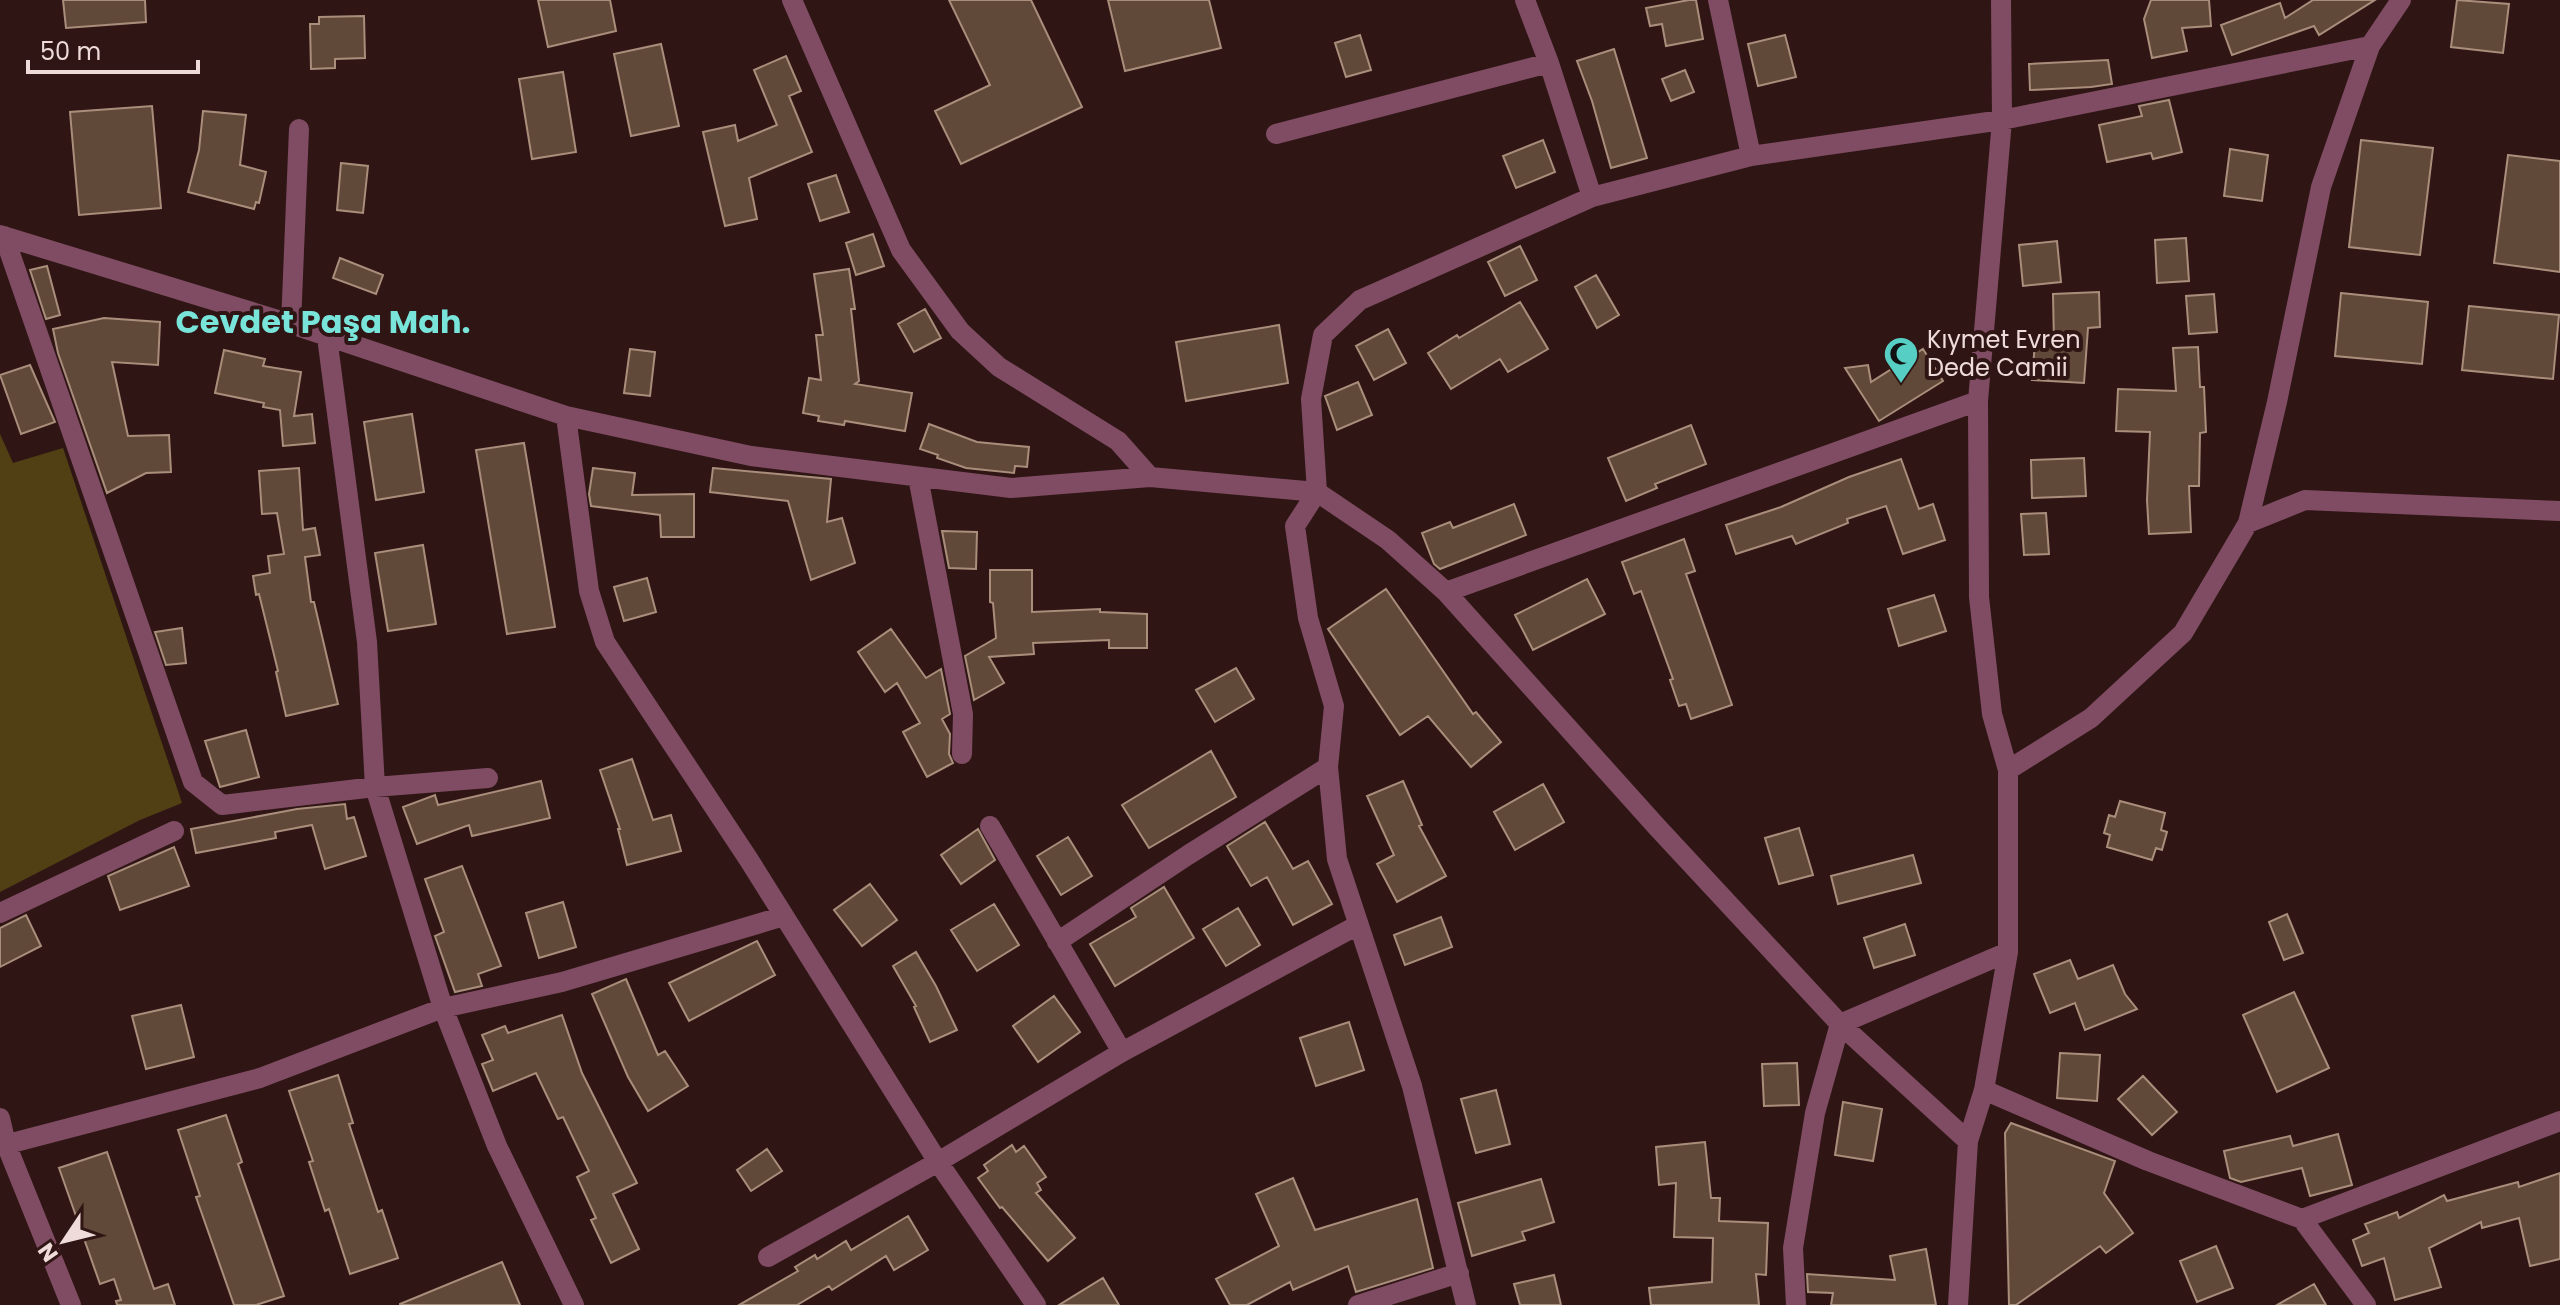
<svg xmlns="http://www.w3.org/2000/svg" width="2560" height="1305" font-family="Poppins,sans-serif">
  <rect width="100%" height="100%" fill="#2f1614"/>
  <path fill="#504014" d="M0,434L13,463L63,448L182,803L140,820L0,892Z"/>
  <path fill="#604938" stroke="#a98e7c" stroke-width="2" d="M63,0H145L146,22L66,28Z
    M538,0H610L616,31L548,47Z
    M949,0H1031L1082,107L961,164L935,111L990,85Z
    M1108,0H1209L1221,48L1125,71Z
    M1689,0H1696L1703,39L1666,46L1662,24L1650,26L1646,8Z
    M2151,0H2209L2211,26L2182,28L2187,51L2152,58L2144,19Z
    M2313,0H2375L2319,35L2314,26L2232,55L2221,25L2280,3L2285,18Z
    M2457,0L2509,4L2503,53L2451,47Z
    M364,16L365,58L335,59V68L311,69L310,24H319V17Z
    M1360,35L1371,70L1346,77L1335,43Z
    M1785,35L1796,77L1758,86L1748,44Z
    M661,44L679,126L631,136L614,54Z
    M1614,49L1647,158L1611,168L1592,101L1577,61Z
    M786,56L801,91L789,96L812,152L749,178L757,219L725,226L703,132L735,125L738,141L777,125L754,70Z
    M2108,60L2112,84L2091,87L2030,90L2029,64Z
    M1685,70L1694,92L1671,101L1662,79Z
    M563,72L576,152L532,159L519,79Z
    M2169,100L2182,152L2153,159L2151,153L2107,162L2099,125L2142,116L2139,106Z
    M152,106L161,208L79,215L70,112Z
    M203,111L246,115L240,165L266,172L259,203L256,202L254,209L188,192L199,150Z
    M1543,140L1555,172L1516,188L1503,156Z
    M2361,140L2433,148L2420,255L2349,247Z
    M2230,149L2268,155L2262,201L2224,196Z
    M2508,155L2560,161V272L2494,263Z
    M341,163L368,166L363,213L337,210Z
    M836,175L849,212L820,221L808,184Z
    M873,234L884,266L856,275L846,243Z
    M2186,238L2189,281L2157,283L2155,240Z
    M2057,241L2061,282L2023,286L2019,245Z
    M1520,246L1537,280L1505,296L1488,262Z
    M340,258L383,275L376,294L333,278Z
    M47,266L60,315L46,319L30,270Z
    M849,269L855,309H851L859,381L855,384L912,393L905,431L845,421L844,425L818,421L819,416L803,413L809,378L821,380L816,335H823L814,274Z
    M1596,275L1619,315L1597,328L1575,287Z
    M2099,292L2100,327L2088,328L2084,383L2032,380L2035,342L2054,343L2053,294Z
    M2341,293L2428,302L2422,364L2335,356Z
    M2214,294L2217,332L2189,334L2186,296Z
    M1520,302L1548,349L1508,372L1500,359L1451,389L1428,353L1457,335L1459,338Z
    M2469,306L2559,315L2553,379L2462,370Z
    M925,309L941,338L914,352L898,324Z
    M104,318L160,322L158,365L112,362L128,436L169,435L171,472L146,473L107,493L58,353L53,329Z
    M1279,325L1288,383L1186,401L1176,342Z
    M1388,329L1406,363L1374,380L1356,346Z
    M2198,347L2200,387H2204L2206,432L2200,433L2199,486H2189L2191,532L2149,534L2147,500L2150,432L2116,431L2118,389L2176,391L2173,348Z
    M630,349L655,352L650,396L624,393Z
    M1923,349L1943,381L1879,421L1845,368L1868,365L1871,382Z
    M224,350L265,359L263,366L301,372L294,416L312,414L315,443L283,446L280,410L263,407L264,403L215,393Z
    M30,365L55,422L21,434L0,375Z
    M1358,382L1372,415L1337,430L1325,396Z
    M412,414L424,492L376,500L364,422Z
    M929,424L977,442L1029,447L1027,467L1015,466L1014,473L966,468L937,458L938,455L920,449Z
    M1691,425L1706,464L1655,484L1657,488L1626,501L1608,458Z
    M524,443L555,627L507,634L476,450Z
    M2084,458L2086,496L2032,498L2031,460Z
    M1901,459L1919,509L1933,504L1945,540L1903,554L1886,506L1847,519L1848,523L1796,544L1792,536L1736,554L1726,525L1781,507L1849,477Z
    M299,468L303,530L315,528L320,555L305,557L311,602H314L338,704L286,716L276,672L278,671L259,594L256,595L253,576L270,573L268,556L284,554L277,513L262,514L259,471Z
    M593,468L635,473L632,495L694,494V537H661L660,515L591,506L589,494Z
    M713,468L831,479L827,522L842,518L855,563L811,580L788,501L710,492Z
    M1514,504L1526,535L1440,569L1434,564L1422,533L1450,522L1453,528Z
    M2046,513L2049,554L2024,555L2021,514Z
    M942,531L977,532L976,569L949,568Z
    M1684,539L1695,571L1686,574L1732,705L1691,719L1686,704L1679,706L1670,680L1673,679L1641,591L1634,594L1622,562Z
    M423,545L436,624L388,631L375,553Z
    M990,570H1032V612L1100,609V612L1147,614V648H1109V640L1033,643L1034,654L989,657L1004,683L974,700L965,656L996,638L993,603L990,602Z
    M647,578L656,612L624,621L614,587Z
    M1587,579L1605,614L1533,650L1515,615Z
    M1386,589L1473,714L1476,712L1501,742L1471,767L1428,716L1400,735L1328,629Z
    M1934,595L1946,631L1899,646L1888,609Z
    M182,628L186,663L166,665L155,632Z
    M891,629L926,678L941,669L950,714L942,719L950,734L949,754L953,763L927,777L903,732L920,723L897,683L885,692L858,652Z
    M1236,668L1254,699L1215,722L1196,690Z
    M246,730L259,777L220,787L205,741Z
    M1211,751L1236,797L1149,848L1122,805Z
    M632,759L653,820L671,815L681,851L627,865L618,829H620L600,770Z
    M541,781L550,818L472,836L469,825L417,844L403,807L435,795L438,805Z
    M1403,781L1422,825L1419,826L1446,876L1397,902L1377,864L1394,855L1367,796Z
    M1543,784L1564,822L1515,850L1494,812Z
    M2120,801L2165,813L2161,830L2167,832L2162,850L2156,848L2152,860L2107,847L2110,835L2104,833L2109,815L2115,817Z
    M345,804L347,819L354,817L366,856L325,869L312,825L275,832L276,838L196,853L191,829L297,809Z
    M1265,822L1293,869L1308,861L1332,904L1293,925L1267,877L1251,886L1227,846Z
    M1799,828L1813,875L1779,884L1765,838Z
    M978,829L995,860L961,884L941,855Z
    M1068,837L1092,876L1061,895L1037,856Z
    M174,847L189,886L120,910L108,876Z
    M1913,855L1921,883L1838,904L1831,876Z
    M462,866L501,966L478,974L482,986L455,992L435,936L444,932L425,879Z
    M870,884L897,920L862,946L834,910Z
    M1164,887L1194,938L1115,986L1090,944L1136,917L1131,908Z
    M563,902L576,947L539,958L526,913Z
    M994,904L1019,945L977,971L951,930Z
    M1238,908L1260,945L1226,966L1203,929Z
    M2287,914L2303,953L2284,960L2269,922Z
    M26,915L41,946L0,967V928Z
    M1441,917L1452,947L1405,965L1394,935Z
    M1905,924L1915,955L1874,968L1864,938Z
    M757,941L775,975L689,1021L669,983Z
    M916,952L936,986L957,1030L930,1042L914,1007L916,1006L893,966Z
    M2070,960L2078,979L2113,965L2125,994L2137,1009L2085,1030L2075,1003L2050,1013L2034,974Z
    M626,979L658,1055L665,1051L688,1086L648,1111L628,1077L592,994Z
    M2294,992L2329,1068L2277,1092L2243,1015Z
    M1054,996L1080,1032L1038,1062L1013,1026Z
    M181,1005L194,1057L146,1069L132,1016Z
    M562,1015L582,1073L637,1183L613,1194L639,1249L611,1263L591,1220L596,1218L577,1177L589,1171L563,1117L558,1119L536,1073L493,1091L482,1064L493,1060L482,1035L505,1026L508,1033Z
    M1349,1022L1364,1070L1316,1086L1300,1038Z
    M2060,1053L2100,1055L2097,1101L2057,1098Z
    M1797,1063L1799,1105L1764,1106L1762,1064Z
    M338,1075L353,1123L349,1124L378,1212L382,1210L398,1258L350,1274L329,1209L325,1211L309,1162L313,1161L289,1091Z
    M2143,1076L2177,1112L2152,1135L2118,1099Z
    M1496,1090L1510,1144L1476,1153L1461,1099Z
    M1843,1102L1882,1109L1873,1161L1835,1155Z
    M226,1115L242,1162L238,1164L284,1296L256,1305H234L196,1197L200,1196L178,1130Z
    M2011,1123L2115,1161L2104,1193L2133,1233L2106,1253L2100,1246L2016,1305H2009L2005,1133Z
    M2338,1134L2352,1185L2310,1196L2302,1168L2241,1182L2230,1178L2224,1151L2290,1136L2293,1146Z
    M1705,1142L1711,1198H1720L1719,1221L1768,1223L1766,1275L1756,1274L1759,1305H1651L1649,1288L1712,1282L1713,1238L1674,1237L1676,1183L1659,1185L1656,1147Z
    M1012,1145L1016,1152L1024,1146L1046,1177L1037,1183L1041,1190L1036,1193L1075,1238L1048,1261L1002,1207L1000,1208L978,1178L988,1171L984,1165Z
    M767,1149L782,1171L751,1191L737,1170Z
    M107,1152L154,1289L168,1284L175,1305H117L116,1301L121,1300L114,1279L100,1284L59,1168Z
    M2560,1173V1259L2530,1266L2519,1218L2482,1228L2481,1222L2429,1248L2441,1287L2395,1300L2384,1258L2362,1266L2353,1240L2369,1233L2365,1224L2397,1212L2399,1218L2444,1195L2447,1201L2518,1182L2519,1187Z
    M1293,1178L1315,1230L1417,1199L1433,1268L1356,1292L1348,1266L1293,1290L1290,1282L1247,1305H1230L1216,1279L1279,1246L1256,1194Z
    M1541,1179L1554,1222L1522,1232L1525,1240L1472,1256L1458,1203Z
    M908,1216L928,1250L894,1270L886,1256L832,1290L829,1286L797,1305H739L798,1271L795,1267L815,1255L817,1259L846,1241L851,1250Z
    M2216,1246L2233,1288L2197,1302L2180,1261Z
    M1926,1249L1936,1305H1831L1833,1293L1808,1292L1807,1274L1895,1280L1890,1256Z
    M502,1262L520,1305H400V1304Z
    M1554,1275L1561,1305H1520L1514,1284Z
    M1103,1278L1119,1305H1059Z
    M2314,1284L2326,1305H2277Z"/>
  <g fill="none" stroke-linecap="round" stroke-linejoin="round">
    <path stroke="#804c64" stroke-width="20" d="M792,0L901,250L960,331L999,367L1118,441L1150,477
      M1525,0L1549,63L1592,197
      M1718,0L1751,156
      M1276,134L1549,63
      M0,235L291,324L566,416L751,456L1011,488L1150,477L1317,492L1388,540L1446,592L1657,827L1840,1024L1968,1141
      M4,236L193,782L222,805L375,787L488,778
      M291,324L299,129
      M327,337L367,642L375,787L443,1008L497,1146L574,1305
      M566,416L589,591L605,642L749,860L938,1162L1036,1305
      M918,477L963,714L962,754
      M2248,523L2305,500L2560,511
      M1446,592L1978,401
      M2008,770L2091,718L2183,633L2248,523L2277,402L2321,187L2370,46L2401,0
      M990,826L1122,1052
      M0,913L174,831
      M1057,942L1188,855L1328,767
      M1984,1090L2148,1161L2302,1219L2366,1305
      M0,1118L6,1144L71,1305
      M0,1146L260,1078L443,1008L562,982L784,916
      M2302,1219L2560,1121
      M768,1257L938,1162L1122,1052L1358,925
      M1358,1305L1459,1273
      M1466,1305L1412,1086L1337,859L1328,767L1334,706L1308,618L1295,526L1317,492L1311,399L1323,335L1360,300L1592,197L1751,156L2002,120L2370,46
      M1796,1305L1793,1248L1815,1113L1840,1024L2008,952
      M1958,1305L1968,1141L1984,1090L2008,952V770L1992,714L1979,597L1978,401L2002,120L2001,0"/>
  </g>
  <defs>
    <symbol id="mosque-pin" viewBox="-11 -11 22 30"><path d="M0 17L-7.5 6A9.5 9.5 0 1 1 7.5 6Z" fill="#56cec4" stroke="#2f1614"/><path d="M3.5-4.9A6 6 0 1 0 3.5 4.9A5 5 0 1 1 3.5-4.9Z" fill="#111"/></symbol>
  </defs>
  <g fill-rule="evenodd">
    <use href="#mosque-pin" x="1881" y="334" width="40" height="54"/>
  </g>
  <g text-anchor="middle" stroke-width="8" stroke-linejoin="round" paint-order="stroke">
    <g font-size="24" fill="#efdcda" stroke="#2f1614" text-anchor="start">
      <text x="1927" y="348">Kıymet Evren<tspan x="1927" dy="28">Dede Camii</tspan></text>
    </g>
    <g font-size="32" font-weight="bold" fill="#79e4da" stroke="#2f1614">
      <text x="323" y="333">Cevdet Paşa Mah.</text>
    </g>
  </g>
  <g transform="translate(64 1241) rotate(235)" stroke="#2f1614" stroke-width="6" paint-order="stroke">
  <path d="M0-6L14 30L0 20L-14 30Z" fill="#efdcda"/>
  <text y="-12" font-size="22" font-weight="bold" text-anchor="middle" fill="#efdcda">N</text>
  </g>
  <path d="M28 60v12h170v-12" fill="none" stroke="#efdcda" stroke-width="4"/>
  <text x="40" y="60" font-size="24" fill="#efdcda" stroke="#2f1614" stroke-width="6" paint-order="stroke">50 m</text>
</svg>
